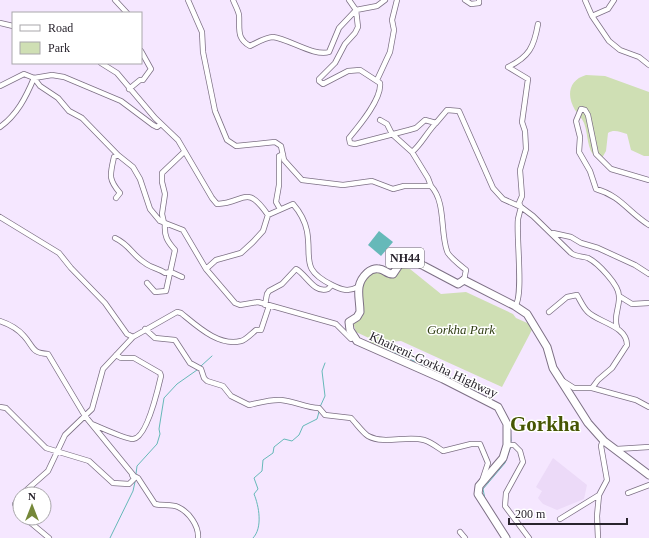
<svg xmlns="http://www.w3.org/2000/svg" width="649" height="538" font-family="Georgia,serif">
  <rect width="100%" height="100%" fill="#f5e7ff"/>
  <path fill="#ecdaf8" d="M553,458L587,485L584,499L557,510L543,504L538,498L542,491L536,487Z"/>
  <path fill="#cfdfb4" d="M586,75L605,76L649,92V156H644L631,150L627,134C620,132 614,129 608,133L606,151L602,158H596C586,148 589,136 584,123C582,118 578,114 575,110C566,95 569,80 586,75Z
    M402,268L410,269L441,294L466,292L513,314L516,318L534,326L502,387L401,341L388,342L384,350L370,343L371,339L356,332L353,322L363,316C365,295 352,285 378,270L394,278Z"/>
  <path fill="#66b9b9" d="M379,231L393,242L381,256L368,245Z"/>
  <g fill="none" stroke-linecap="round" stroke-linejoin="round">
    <path stroke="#66b9b9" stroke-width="1" d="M386,349L437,371L498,403
      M201,366L212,356
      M320,407L325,396L322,371L325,363
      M502,407L510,423L511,441
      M136,474L137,466L157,444L160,434L159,429L164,398L177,384L197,370
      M485,499L483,489L505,463L511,446
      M494,513L510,538
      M110,538L133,491L135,482
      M253,538C263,528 259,506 254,494L258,489L254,478L262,471L263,460L273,453L274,447L284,439L292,441L299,435L303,426L317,419L319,412"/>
    <defs>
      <path id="street" d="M115,0L127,13
        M188,0L202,32L203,52L215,111L227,140L236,146L275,142L281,146L284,160L302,180L343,185L372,181L393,189L404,186H431C446,202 440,231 447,251C448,256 461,266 466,270L464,280
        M233,0C235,5 238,10 239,15C240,29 236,38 250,46C256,43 266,37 273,37C289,39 315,57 329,52L339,28L356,10L349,0
        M385,0L377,6L356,10L358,27L355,33L345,44L335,63L319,79V81L323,84L348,71L360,70L380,83C382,99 359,126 349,138L350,143L355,144L409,130L416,128L425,120L436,123C427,132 421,145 412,152
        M465,0L471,4L479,3V0
        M585,0L592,16L609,41L620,50L639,57L649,65
        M592,16L608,9L614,0
        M0,23L13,26
        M101,63L117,73L155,118L178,140L212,198L217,204C245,203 246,183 268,215L293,204C300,212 305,221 307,231C312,259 300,269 332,285C342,290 348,292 358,287
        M34,78L40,86L58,98L69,111L82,118L118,155L133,167L140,179L150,209L160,221L183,230L206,269L235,303L240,305L258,302L336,324L351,339L354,337
        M377,80L390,52L394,30L392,20L397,0
        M0,86L24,74L34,78L52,75L64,77L121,101L153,125L157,127L161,124
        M129,89L140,80H143L151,69L141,51
        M380,120L387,124L392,134L412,152L428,178L431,186
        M436,123L447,110L459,111L493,188L503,199L521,207L533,216L571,253C576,257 582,256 588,258C598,263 619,285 619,296C620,307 613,317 617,327
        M0,127C17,115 26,97 34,78
        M649,180L611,169L596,154L588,115L585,110L581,109L576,121L580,137L579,152L590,171L596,189C621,196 628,212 649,225
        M116,198L120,193C108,179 110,175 114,157L118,155
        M280,209L276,202L279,185V156L283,154
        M0,217L59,253L71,268L105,303L127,334L133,337
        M164,223L162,214L165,194L162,182V173L184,152
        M553,233L571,237L581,243L598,248L635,265L649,274
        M115,238C130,245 132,255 145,263C151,268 158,268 165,273L171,272L182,277
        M206,269L216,260L241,253L253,242L263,231L268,215
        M147,283L155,292L166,291L175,250C167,241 164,236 165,224
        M619,296L632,304L649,303
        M265,305L267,294L269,291L282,284L296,269C306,274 314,294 328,289L332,285
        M515,306C524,297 516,236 518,219C519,215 520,211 521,207L519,203L522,196L520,170L526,149L525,131L522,122L528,79L508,67C529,57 534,47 538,24
        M549,312L567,297L577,295C580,300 583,307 587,311C596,322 627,325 627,345L612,368L598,380L592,388
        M0,321C9,324 18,329 24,336C34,347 31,353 48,354L85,416L134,476L138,478L155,504C162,506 171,504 178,507C189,512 199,526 198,538
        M145,329L155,338L175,340L190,363L201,369L204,378L207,381L223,386L231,396L249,405C259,403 270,399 281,400C294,401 306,408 319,408L325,415L351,418C356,423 362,432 368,436C385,445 406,435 424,440C431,442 437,447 443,451L471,444H480L488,463L482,481
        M563,381L574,388H592L636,400L649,407
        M0,407L6,408L46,448L89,461L113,483L129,484L134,479L132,475
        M92,424C99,427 128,440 133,439C147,438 158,389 161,376L160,373L134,358H121L116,355
        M507,445H514L520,451L523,462L506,493L505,506L529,538
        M617,449L649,447
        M628,493L649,485
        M22,494L48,471L65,435L92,409L103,369L133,337L177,312L181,313C197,326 219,347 241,341C246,340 252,333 256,330H261L269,306
        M20,496L15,504L20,510
        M25,518L49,538
        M560,519L599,495
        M460,532L465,538
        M598,538L597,516L599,495L607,480L601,446L603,440"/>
      <path id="secondary" d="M464,280L515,306L527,314L547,347L553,368L588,423L604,441L649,475"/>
      <path id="primary" d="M464,280L458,284L424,266L406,258L403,259L393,274C388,275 384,269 379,269C375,268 370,270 367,273C354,285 360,297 360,312L357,317L349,322L350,330L357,341L443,379L498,407L507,424V445L503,458L479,486L478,494L506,538"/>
    </defs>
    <use href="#street" stroke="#7d7085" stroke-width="6"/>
    <use href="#secondary" stroke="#7d7085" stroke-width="9"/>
    <use href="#primary" stroke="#7d7085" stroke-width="9"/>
    <use href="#street" stroke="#fff" stroke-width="4.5"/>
    <use href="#secondary" stroke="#fff" stroke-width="7"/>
    <use href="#primary" stroke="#fff" stroke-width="7"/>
  </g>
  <g text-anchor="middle" stroke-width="3" stroke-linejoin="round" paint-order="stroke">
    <rect fill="#fff" stroke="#69666c" stroke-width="1" x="386" y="248" width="38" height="20" rx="3"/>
    <g font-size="12" font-weight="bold" fill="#29242d">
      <text x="405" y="262">NH44</text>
    </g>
    <g font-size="13" font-style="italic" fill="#313f14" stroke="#fff">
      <text x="461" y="334">Gorkha Park</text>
    </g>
    <g font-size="13" fill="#29242d" stroke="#fff">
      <text transform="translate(434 364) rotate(25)" y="5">Khaireni-Gorkha Highway</text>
    </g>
    <g font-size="21" font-weight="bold" fill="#465603" stroke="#fff">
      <text x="545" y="431">Gorkha</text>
    </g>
  </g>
  <rect x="12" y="12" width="130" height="52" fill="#ffffff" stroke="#a9a7ab"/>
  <rect x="20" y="25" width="20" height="6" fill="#ffffff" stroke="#a9a7ab"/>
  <text x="48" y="32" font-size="12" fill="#29242d">Road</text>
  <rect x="20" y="42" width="20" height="12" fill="#cfdfb4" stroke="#a9a7ab"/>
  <text x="48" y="52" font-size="12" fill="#29242d">Park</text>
  <g transform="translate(32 506)"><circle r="19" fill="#ffffff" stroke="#a9a7ab"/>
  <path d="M0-3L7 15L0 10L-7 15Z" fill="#758839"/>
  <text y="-6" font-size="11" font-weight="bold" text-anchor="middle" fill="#29242d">N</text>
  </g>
  <path d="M509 518v6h118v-6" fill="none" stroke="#29242d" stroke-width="2"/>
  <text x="515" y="518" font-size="12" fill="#29242d" stroke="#ffffff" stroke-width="3" paint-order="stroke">200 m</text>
</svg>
